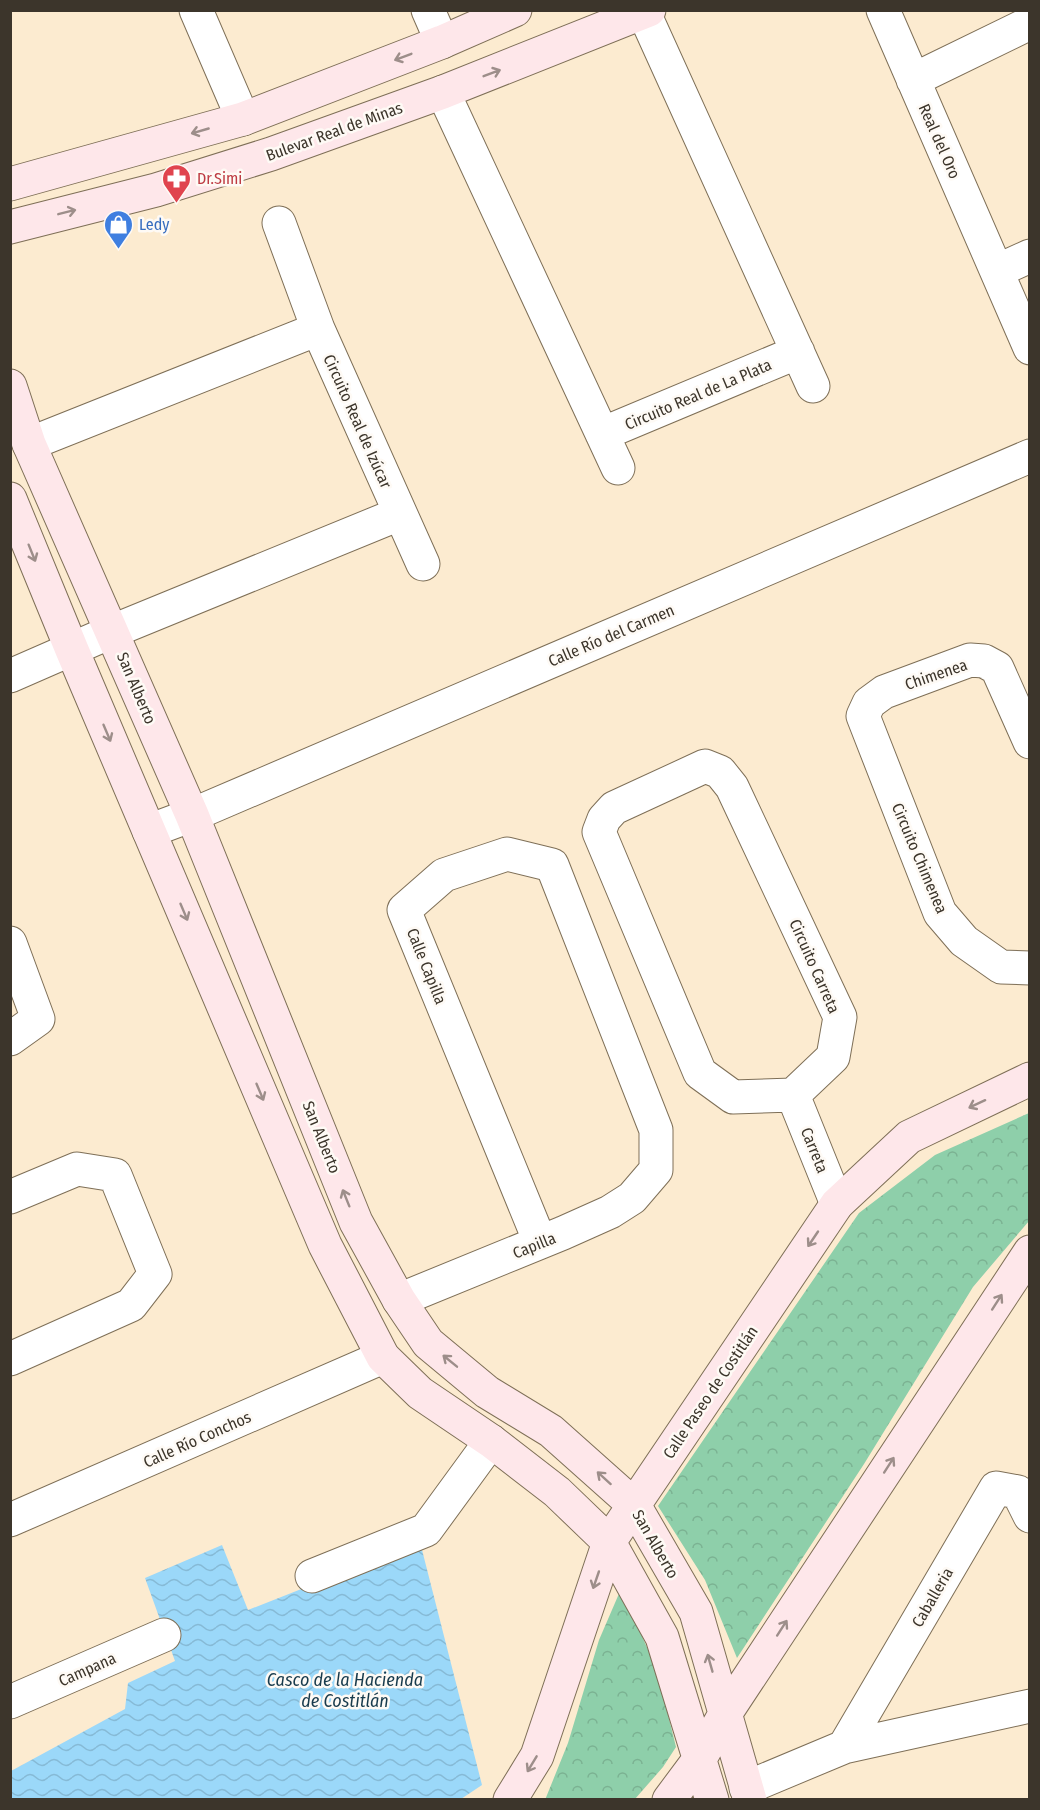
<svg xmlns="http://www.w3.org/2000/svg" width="1040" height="1810" font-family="'Fira Sans Condensed',sans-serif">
  <defs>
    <pattern id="park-crowns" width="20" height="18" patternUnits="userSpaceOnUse" patternTransform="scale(1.5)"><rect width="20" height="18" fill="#8ecfaa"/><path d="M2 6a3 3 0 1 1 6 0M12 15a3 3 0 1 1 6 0" fill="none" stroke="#7bb292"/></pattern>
    <pattern id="water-waves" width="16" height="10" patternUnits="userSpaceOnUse" patternTransform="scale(1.5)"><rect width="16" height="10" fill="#9bd8f9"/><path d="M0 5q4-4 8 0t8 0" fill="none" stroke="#86bad6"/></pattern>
  </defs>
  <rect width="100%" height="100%" fill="#fcebd0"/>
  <path fill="url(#park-crowns)" d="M1029,1113V1221L973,1287L864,1464L737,1658L705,1580L658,1506L859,1213L935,1155Z
    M621,1589L657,1670L676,1747L663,1767L635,1799L545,1800L568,1743L599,1640Z"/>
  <path fill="url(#water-waves)" d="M420,1542L482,1785L461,1799L11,1800V1771L125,1709L128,1683L175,1661L145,1578L222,1545L248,1610Z"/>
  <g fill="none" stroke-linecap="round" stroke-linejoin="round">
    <defs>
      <path id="street" d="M196,10L243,119
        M428,10L442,42
        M883,10L1030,348
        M644,13L813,386
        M913,80L1030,23
        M443,92L618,468
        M279,223L318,329L423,564
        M997,271L1030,256
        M602,434L798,352
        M29,444L318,329
        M10,676L113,631L399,514
        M1030,742L997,668L984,661L970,660L884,692L869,703L863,716L940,913L964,941L1001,967L1030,968
        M705,766L720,772L732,787L840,1017L833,1057L793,1095L733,1097L700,1073L599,832L604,819L614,808Z
        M149,831L192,815L1030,456
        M10,943L38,1019L10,1039
        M793,1095L837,1204
        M10,1197L77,1169L115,1175L155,1274L131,1305L10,1359
        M399,1300L563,1233L610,1212L632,1198L656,1170V1130L552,865L507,854L444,875L404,910L540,1242
        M10,1520L383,1357
        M312,1576L426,1530L491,1441
        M10,1702L164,1635
        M844,1747L996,1488L1018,1492L1030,1516
        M746,1788L844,1747L1030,1706"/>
      <path id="secondary" d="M10,184L243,119L442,42L515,10
        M10,227L156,190L271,154L443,92L649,10
        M10,386L29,444L192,815L356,1222L399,1300L428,1343L487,1392L551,1431L634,1505L696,1612L750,1800
        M10,499L72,650L325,1245L383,1357L420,1393L491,1441L557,1492L609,1542L662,1637L712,1800
        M510,1800L537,1756L609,1542L837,1204L909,1137L1030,1079
        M669,1800L701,1757L725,1714L1030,1252"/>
    </defs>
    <use href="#street" stroke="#7e6f57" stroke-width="35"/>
    <use href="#secondary" stroke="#7e6f57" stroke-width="35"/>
    <use href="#street" stroke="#fff" stroke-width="33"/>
    <use href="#secondary" stroke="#fee7ea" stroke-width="33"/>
  </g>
  <defs><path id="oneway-shaft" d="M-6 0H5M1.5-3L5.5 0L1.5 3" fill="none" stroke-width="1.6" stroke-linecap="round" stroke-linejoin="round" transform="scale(1.5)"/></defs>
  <g stroke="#9d8e8a">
    <use href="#oneway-shaft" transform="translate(403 57) rotate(159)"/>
    <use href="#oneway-shaft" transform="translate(492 73) rotate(-21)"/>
    <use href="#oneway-shaft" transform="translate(200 131) rotate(164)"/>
    <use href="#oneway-shaft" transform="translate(67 212) rotate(-14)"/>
    <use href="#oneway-shaft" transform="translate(32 553) rotate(68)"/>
    <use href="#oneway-shaft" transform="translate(107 733) rotate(67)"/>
    <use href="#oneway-shaft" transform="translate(184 912) rotate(67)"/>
    <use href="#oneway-shaft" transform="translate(260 1092) rotate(67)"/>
    <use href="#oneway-shaft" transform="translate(977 1104) rotate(155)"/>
    <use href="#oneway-shaft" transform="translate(346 1198) rotate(-112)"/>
    <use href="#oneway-shaft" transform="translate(813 1239) rotate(124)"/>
    <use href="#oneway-shaft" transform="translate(997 1302) rotate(-57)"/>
    <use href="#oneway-shaft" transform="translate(450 1361) rotate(-141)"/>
    <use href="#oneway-shaft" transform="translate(889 1465) rotate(-57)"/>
    <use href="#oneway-shaft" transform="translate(604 1478) rotate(-138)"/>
    <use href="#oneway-shaft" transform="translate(596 1580) rotate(109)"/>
    <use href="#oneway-shaft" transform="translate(782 1628) rotate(-57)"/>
    <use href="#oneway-shaft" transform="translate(710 1663) rotate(-106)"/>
    <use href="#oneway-shaft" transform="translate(532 1764) rotate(121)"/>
  </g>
  <defs>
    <symbol id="pharmacy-pin" viewBox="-11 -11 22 30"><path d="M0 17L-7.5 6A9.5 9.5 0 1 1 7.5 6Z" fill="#e0444e" stroke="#fefaf5"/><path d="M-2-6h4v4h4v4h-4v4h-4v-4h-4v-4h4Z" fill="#fff"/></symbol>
    <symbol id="shop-pin" viewBox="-11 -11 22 30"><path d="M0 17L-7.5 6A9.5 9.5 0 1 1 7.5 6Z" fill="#3f7fe0" stroke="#fefaf5"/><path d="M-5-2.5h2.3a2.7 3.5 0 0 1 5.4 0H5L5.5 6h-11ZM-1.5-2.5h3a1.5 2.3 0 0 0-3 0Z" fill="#fff"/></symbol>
  </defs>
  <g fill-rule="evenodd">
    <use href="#pharmacy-pin" x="160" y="162" width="33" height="45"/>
    <use href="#shop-pin" x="102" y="208" width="33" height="45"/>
  </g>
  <g text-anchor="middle" stroke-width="5" stroke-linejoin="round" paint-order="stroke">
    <g font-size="16" fill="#3c352b" stroke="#fefaf5">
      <text transform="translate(334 131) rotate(-20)" y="6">Bulevar Real de Minas</text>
      <text transform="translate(940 141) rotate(66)" y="6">Real del Oro</text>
      <text transform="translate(698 394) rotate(-23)" y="6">Circuito Real de La Plata</text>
      <text transform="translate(358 421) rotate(66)" y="6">Circuito Real de Izúcar</text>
      <text transform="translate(611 635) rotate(-23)" y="6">Calle Río del Carmen</text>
      <text transform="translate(936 674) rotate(-19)" y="6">Chimenea</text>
      <text transform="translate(137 688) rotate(67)" y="6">San Alberto</text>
      <text transform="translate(920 858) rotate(67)" y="6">Circuito Chimenea</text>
      <text transform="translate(427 966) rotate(68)" y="6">Calle Capilla</text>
      <text transform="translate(815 966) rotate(66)" y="6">Circuito Carreta</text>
      <text transform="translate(322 1137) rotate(68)" y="6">San Alberto</text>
      <text transform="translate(815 1150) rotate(68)" y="6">Carreta</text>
      <text transform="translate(534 1245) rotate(-22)" y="6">Capilla</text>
      <text transform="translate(710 1392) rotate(-56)" y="6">Calle Paseo de Costitlán</text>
      <text transform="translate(197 1439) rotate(-24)" y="6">Calle Río Conchos</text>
      <text transform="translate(656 1544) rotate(60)" y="6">San Alberto</text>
      <text transform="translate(932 1597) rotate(-60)" y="6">Caballeria</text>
      <text transform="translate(87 1669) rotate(-24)" y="6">Campana</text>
    </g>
    <g font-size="16" fill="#be3a42" stroke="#fefaf5" text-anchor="start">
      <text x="197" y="184">Dr.Simi</text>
    </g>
    <g font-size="16" fill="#366cbe" stroke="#fefaf5" text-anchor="start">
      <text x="139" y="230">Ledy</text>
    </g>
    <g font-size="18" font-style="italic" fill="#183b4d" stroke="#fefaf5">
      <text x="345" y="1686">Casco de la Hacienda<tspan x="345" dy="21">de Costitlán</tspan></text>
    </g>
  </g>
  <rect width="1040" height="1810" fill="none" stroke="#3c352b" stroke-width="24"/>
</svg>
